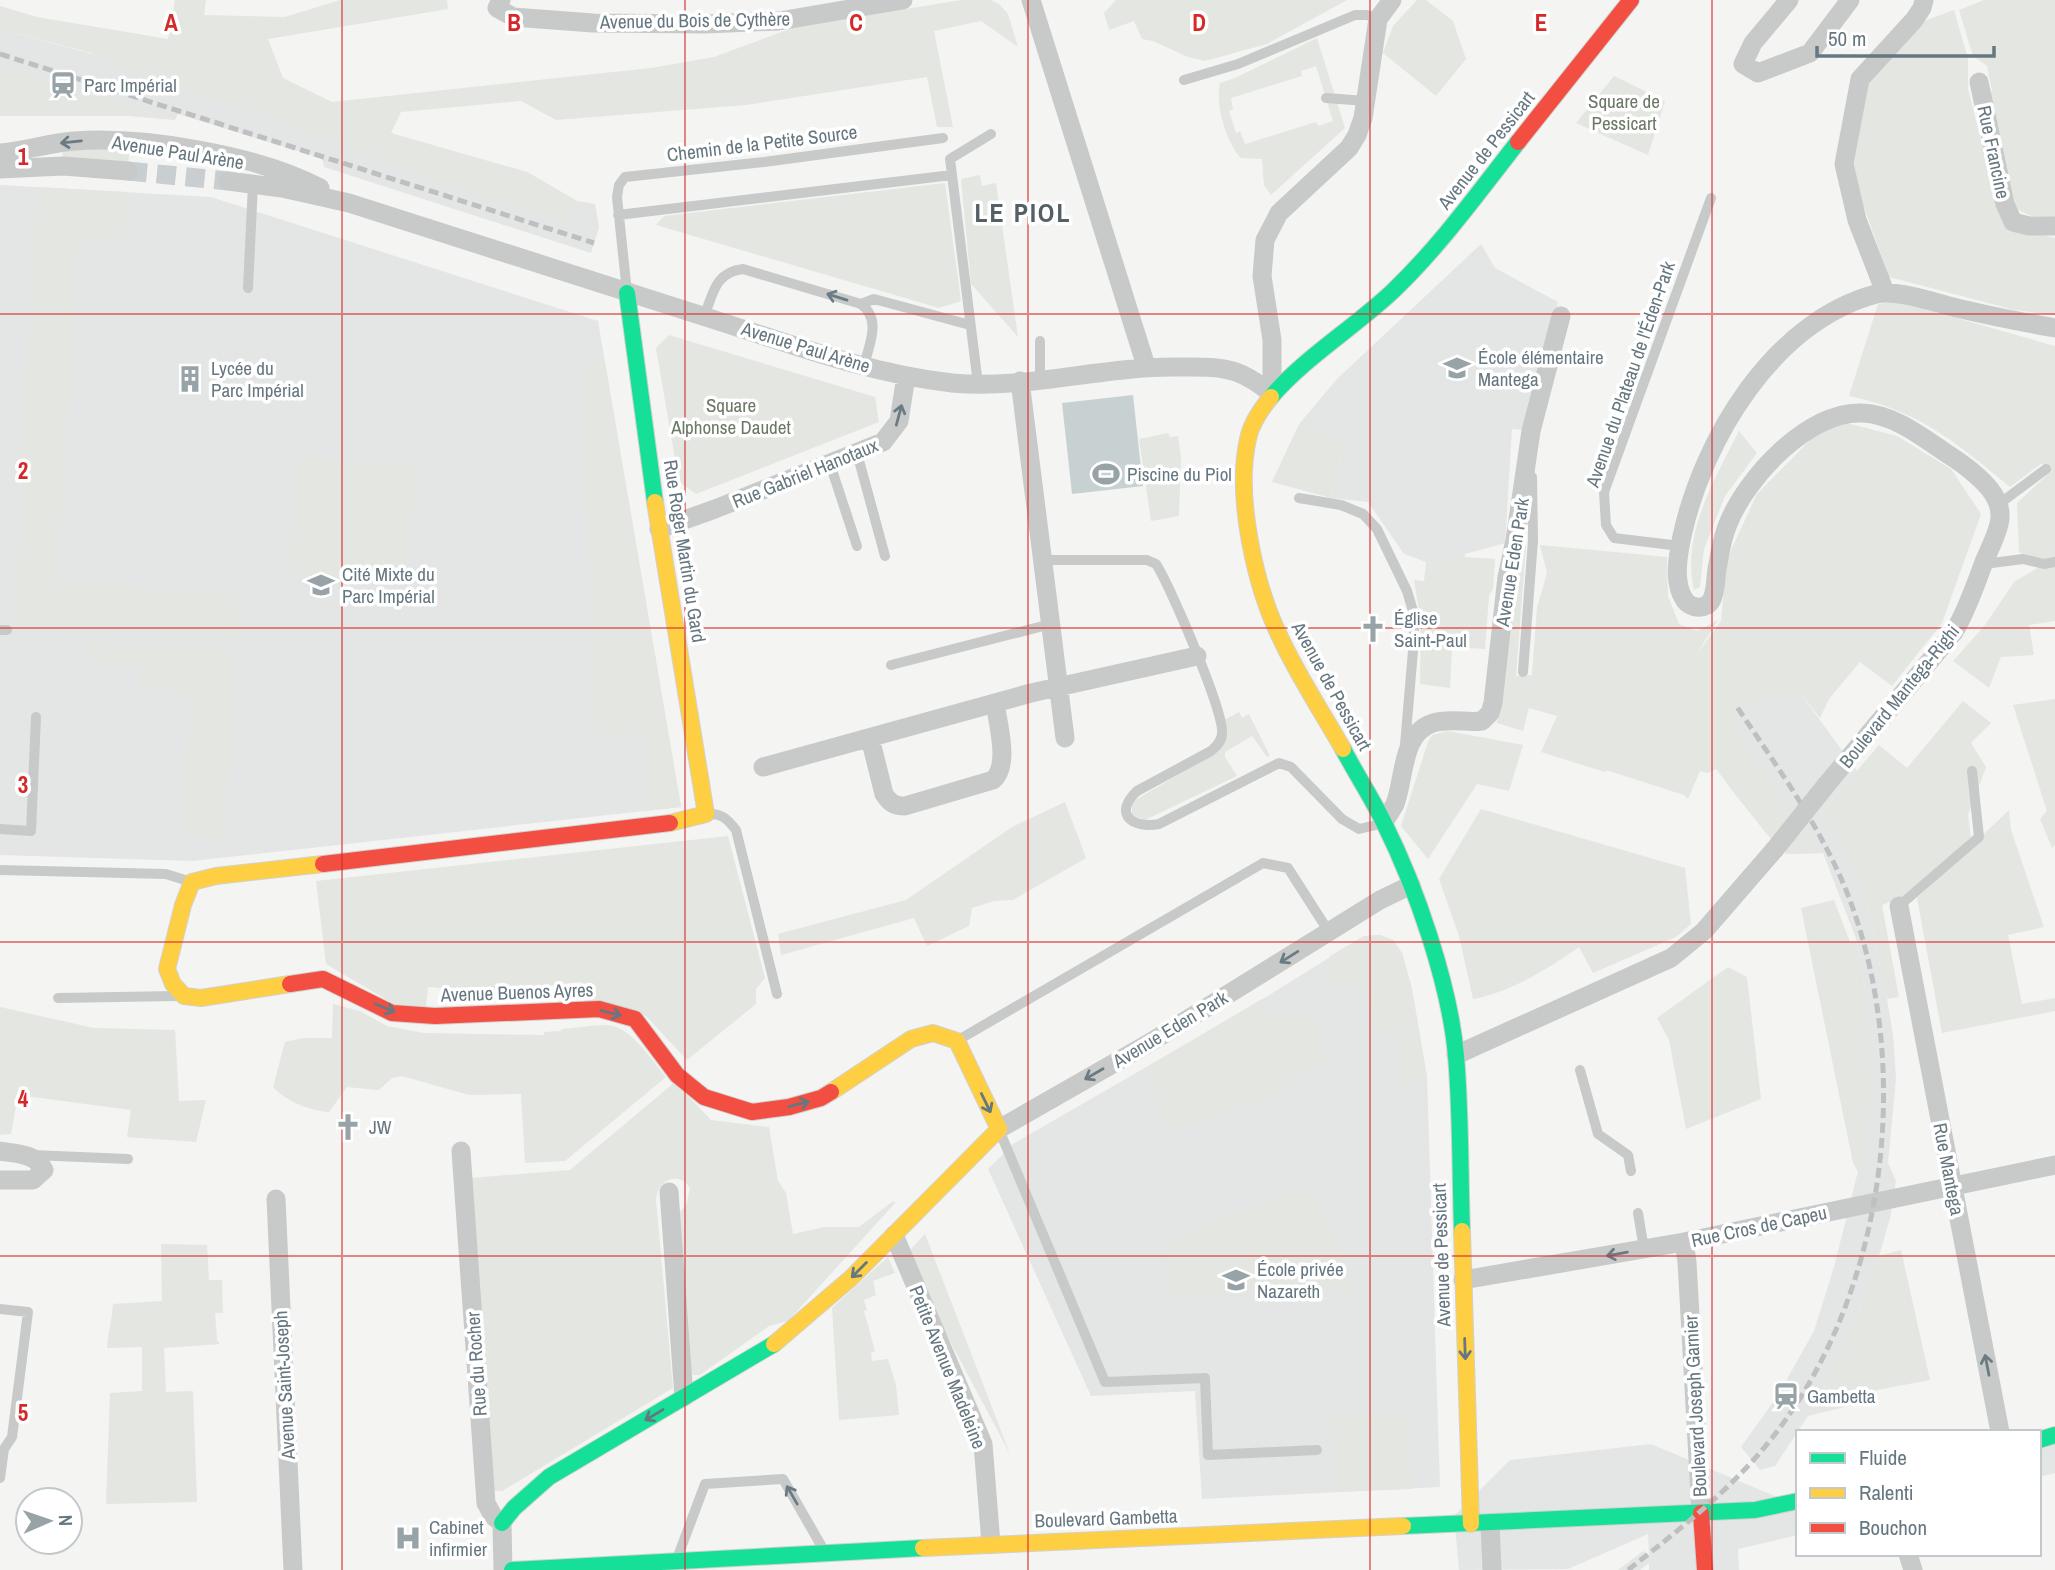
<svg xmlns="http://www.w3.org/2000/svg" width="2055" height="1570" font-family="'Archivo Narrow',sans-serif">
  <rect width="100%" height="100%" fill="#f4f4f3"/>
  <path fill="#e4e5e5" d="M0,29L527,172L577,201L595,204L599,227L591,253L324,167L323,161L320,158L178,114L175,120L0,66Z
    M0,185L211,197L598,321L681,807L192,861L0,855Z
    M1481,244L1495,268L1558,302L1523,430L1512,429L1505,543L1465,554L1447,564L1426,562L1404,554L1368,502L1331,498L1345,442L1299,424L1337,379Z
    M1801,694L1857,771L1821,813L1845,852L1864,889L1887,999L1893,1035L1896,1078L1888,1163L1896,1181L1890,1218L1879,1256L1850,1338L1808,1416L1775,1466L1760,1470L1741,1447L1778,1395L1814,1331L1834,1267L1867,1135L1868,1008L1857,941L1823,853L1787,854L1766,833L1727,784L1707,702Z
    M1380,935L1393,940L1402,953L1412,989L1427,1076L1440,1487L1202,1499L1195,1391L1091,1396L988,1169L1013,1144L1245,1010L1364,936Z
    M2055,1427V1473L2039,1477V1432Z
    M1651,1444L1782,1499L1798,1495V1535L1738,1549L1739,1570H1649V1563L1640,1570H1618L1643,1551L1649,1555L1648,1534L1568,1569L1459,1570L1454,1516L1510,1460Z"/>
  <path fill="#e4e6e1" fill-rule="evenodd" d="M175,0H206L204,15L285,17L340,0H447L448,9L268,39L283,78L332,102L651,68L714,57L795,27L961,0H990L999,4L1008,14L1018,47L981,21L934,31L953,127H937L927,77L746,105L556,120L521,101L401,112L391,133L527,172L577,201L565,221L435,182L354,148L247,109L137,76L91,53L0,29V6L37,17L168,39Z
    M1116,0H1347L1267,44L1205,61L1188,57L1153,41L1142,39L1134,21L1109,30L1104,13Z
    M1417,0H1426L1453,21L1466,59L1436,96L1383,53L1393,26Z
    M1984,0H2055V217L2031,216L2015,208L1988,95L1992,91L1987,66L1973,56L1959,10Z
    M1954,10L1968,59V89L2001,217L2012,227L2055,238V315L2015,310L1889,277L1852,174L1869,78L1919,23Z
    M1317,38L1345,128L1271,195L1264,185L1262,159L1241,158C1226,143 1215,104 1220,83L1235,78ZM1316,66L1333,121L1319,126L1316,122L1245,144L1240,131L1236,133L1229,111L1233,109L1231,98L1302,76L1301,71Z
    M0,66L175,120L129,116H0Z
    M1614,76L1665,101L1648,155L1576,123Z
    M130,148L128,164L62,160L63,150Z
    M980,175L982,186L996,183L1018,337L971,284L961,179Z
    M945,183L961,301L939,308L656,225L664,216Z
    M36,187L127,192L124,241L78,239L57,583L239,594L236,636L19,623L16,611Z
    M1897,301L2055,346V621L2029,625L2034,655L2001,657L1989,688L1953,661L1985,625L2014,582L2044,564L2019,552L2017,503L2048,474L2042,463L2010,487C1957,443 1918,410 1849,396L1878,304Z
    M669,335L875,397L879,422L696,494L679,482L656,348Z
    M583,362L605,363L681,807L646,811L645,733L594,734Z
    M1843,422L1897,436L1951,469L1981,514L1942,623L1892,686L1860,662L1829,699L1820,718L1801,694L1735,704V734L1823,853L1787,854L1766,833L1716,769L1708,773L1700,771L1688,799L1684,795L1606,770L1605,772L1541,752L1557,716L1529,708L1523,731L1497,723L1521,545L1526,546L1516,676L1532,675L1537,608L1547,573L1540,545L1667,557L1668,596L1679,624L1697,631L1718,620L1696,655L1721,621L1727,559L1757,494L1813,437Z
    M1299,424L1345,442L1331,498L1272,482Z
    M1739,431L1757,453L1725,496L1704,549L1700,587L1694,590C1681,534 1715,479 1739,431Z
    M1168,433L1170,437L1178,436L1181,458L1179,516L1151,521L1139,439Z
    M296,458L416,466L408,582L288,573Z
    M1465,554V557L1495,559L1493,588L1489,596L1485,649L1452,647L1450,688L1420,684L1421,622L1414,580L1424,581L1426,562L1447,564Z
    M88,642L234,652L225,838L183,834L191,693L140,689L142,665L86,660Z
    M2055,699V845L2052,848L2040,819L2047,811L2013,705Z
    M1963,701L1991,723L1971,743L1986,767L1968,815L1971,837L1909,895L1882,905L1899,997L1887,999L1864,889L1845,852L1821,813L1879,745L1907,768Z
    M1239,712L1242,718L1249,714L1270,756L1267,757L1252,736L1225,752V757L1237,776L1145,820L1132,816V802L1210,756L1224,720Z
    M1448,731L1523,745L1509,791L1477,784L1428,859L1401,826L1428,742L1432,735Z
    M1065,802L1086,858L1013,900L994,901L972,908L969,926L927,946L914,918L781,955L778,934L906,900L1012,827Z
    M1481,809L1685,868L1691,924L1676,937L1593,973L1579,947C1550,968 1509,993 1473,999L1459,936L1439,879Z
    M2009,810L2011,830L2044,927L2008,935L2022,1004L2055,998V1011L1942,1033L1917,898Z
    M728,836L765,978L756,989V1004L687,1060L646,1016L584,998L581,982L493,992L428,987L426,1007L394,1004L326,964L316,881Z
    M1834,900L1850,942L1857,941L1868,1008L1870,1096L1867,1135L1858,1172L1853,1163L1801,908Z
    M1380,935L1393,940L1402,953L1412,989L1426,1078L1403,1084L1398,1066L1402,1065L1397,1046L1401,1045L1396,1029L1376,1035L1361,980L1331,988L1326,975L1331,973L1329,966L1332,965L1330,956L1364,936Z
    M1728,967L1747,977L1761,1099L1686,1129L1669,1040L1657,1018Z
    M1262,999L1273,1017L1311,1011L1325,1058L1277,1094L1169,1132L1145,1068Z
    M333,1004L360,1011L387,1026L424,1033L544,1035V1032L561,1031L562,1029C576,1028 592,1025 606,1025C632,1026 650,1059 666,1077L565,1161L525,1163L521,1094L469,1095L402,1076L392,1078L379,1090L347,1087L329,1112C310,1111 286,1101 273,1087L285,1042L303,1038H332Z
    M0,1007L94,1028L175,1030L179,1101L206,1100L196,1142L127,1137L131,1110L18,1095L11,1134L0,1135Z
    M675,1082L711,1120L769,1127L778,1181L786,1193L793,1234L824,1227H859L892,1202H896L788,1321L769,1326L700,1375H693L686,1362L679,1212L686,1206L690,1188C678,1170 658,1180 656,1199L673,1388L502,1491H495L491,1484L471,1178L570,1170Z
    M1308,1186L1314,1187L1353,1290L1170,1299L1165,1241Z
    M925,1234L1010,1454L935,1313L910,1250Z
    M161,1244L207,1245L209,1280H222L223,1313H215L217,1340L220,1344L164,1348L166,1392L193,1391L197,1502L106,1504L110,1393L142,1391V1347L107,1348C108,1333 112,1320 113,1304L162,1301Z
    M1901,1250L1930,1380L1877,1390L1869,1401L1808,1416L1850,1338L1879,1256Z
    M888,1257L895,1273L873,1281L876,1295L864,1300L867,1310L864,1311L875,1351L871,1353L872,1361L888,1359L896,1385L899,1415L839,1420L832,1308Z
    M1409,1413L1412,1489L1333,1492L1330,1416Z"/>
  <path fill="#c8d1d2" d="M1133,395L1143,486L1072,494L1062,403Z"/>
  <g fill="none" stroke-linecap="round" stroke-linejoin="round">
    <path stroke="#c9ced0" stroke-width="19" stroke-dasharray="19 10" stroke-linecap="butt" d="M128,171L228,181"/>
    <defs>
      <path id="fast" d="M627,293L655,502
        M1271,397C1304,358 1355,327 1393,291C1440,246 1478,193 1518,142
        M1343,749C1356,774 1372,798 1384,823C1416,887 1450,985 1456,1056C1461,1114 1460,1173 1462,1231
        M2039,1440L2055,1435
        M502,1523L514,1508L549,1477L774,1344
        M1403,1526L1755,1510L1798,1501
        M512,1570L923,1548"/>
      <path id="slow" d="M1271,397C1261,409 1251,424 1248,439C1235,496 1255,586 1280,637C1298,676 1322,712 1343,749
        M655,502L706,814L670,823
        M290,984L201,998L184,996L173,984L167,969L183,905L192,882L216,876L323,864
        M1462,1231L1471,1524
        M774,1344L851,1278L999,1129L957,1041L933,1033L911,1039L831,1092
        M923,1548L1403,1526"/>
      <path id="jam" d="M1518,142L1631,0
        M323,864L670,823
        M290,984L323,979L392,1013L435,1016L599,1009L635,1019L677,1075L704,1097L752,1112L789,1107L821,1098L831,1092
        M1701,1513L1705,1570"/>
    </defs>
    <use href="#fast" stroke="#d1d1d1" stroke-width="18"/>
    <use href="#slow" stroke="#d1d1d1" stroke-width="18"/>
    <use href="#jam" stroke="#d1d1d1" stroke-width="18"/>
    <path stroke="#c8caca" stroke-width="10" d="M1184,80L1238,64L1355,15H1367L1378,19
      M1326,98L1366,101
      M618,215L952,175
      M248,288L253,184
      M627,292L617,197L619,185L625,177L764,162L943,138
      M861,304L874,299L970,325
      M704,317C713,294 715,272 743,269L861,304C882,320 869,344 864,366
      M1040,379V341
      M978,384L950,159L991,134
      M857,453L885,556
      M830,464L857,546
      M1299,498L1341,505L1363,514L1377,529L1407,591L1413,611L1414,639L1405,745
      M1999,504L2046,469
      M1680,546L1614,538L1606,525L1604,492L1711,198
      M1043,560H1147L1156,564C1170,585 1224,712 1222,733C1222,741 1217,746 1211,751L1137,791C1113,814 1132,829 1159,824L1279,763L1291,767L1342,819L1359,829L1380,824
      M1984,564L2023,559L2044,564L2055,562
      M0,630H7
      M891,665L1051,624
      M1523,672L1533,540L1532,477
      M710,814C723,814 728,820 736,830L777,994
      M0,829L31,831L36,717
      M0,870L166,874L188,881
      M1899,906L1979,837L1972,771
      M58,998L176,996
      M960,1039L1263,863L1288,868L1329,932
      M1580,1070L1598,1134L1628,1155L1631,1171
      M1000,1132L1105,1382L1205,1378L1208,1455L1317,1450
      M32,1155L128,1159
      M1638,1213L1644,1249
      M0,1309L28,1312L12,1437L4,1449L0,1478
      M678,1556L705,1484L783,1479L822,1547"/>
    <path stroke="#c8caca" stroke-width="19" d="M501,0L497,8L513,17L593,23L705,24L779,21L903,0
      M1031,0L1146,366
      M1789,0L1753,43L1743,64L1758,73L1810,53L1850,0
      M1979,82L2005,204L2013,222L2029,226H2055
      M0,153C25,151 49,143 74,141C144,136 258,155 320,188
      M0,169L63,166L128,171
      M228,181L282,188L349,203C470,242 591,281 712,319C790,344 870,374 952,383C1027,390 1103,366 1178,367C1197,367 1218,366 1236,372C1250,377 1261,385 1272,394
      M1885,292L1857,220L1844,164L1860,79L1914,20L1922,8L1924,0
      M1020,381L1065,738
      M1272,394V340L1262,276L1265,240L1279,213L1349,148L1357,135L1363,118L1378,19L1392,0
      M659,529L715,509L883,442L899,421L906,376
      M870,738L884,794C890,803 894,806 905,806L993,780C1010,766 998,724 995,703
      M763,767L1031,693L1197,656
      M1827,784L1954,632C1967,610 1975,586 1984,562C1989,550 1996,537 1999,524C2001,516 2000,508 1997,501C1990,483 1962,463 1946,453C1921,436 1893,414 1862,413C1809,410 1746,478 1728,524C1723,536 1720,551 1718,564C1715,575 1717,588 1712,599C1707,611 1690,609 1684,599C1673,582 1678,555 1682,536C1703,439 1774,321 1876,294C1897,289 1936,303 1957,308C1990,316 2022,322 2055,328
      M1384,823C1387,816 1392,810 1395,804C1405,778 1401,733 1433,723C1449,718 1466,723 1482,721L1490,713L1493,703L1507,577L1515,540L1531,431L1561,316
      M1899,906L2000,1432
      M1456,1055L1671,958L1704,931L1775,849
      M999,1129L1151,1042L1380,900L1411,885
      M0,1151C17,1154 35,1153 44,1170L33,1180H0
      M461,1151L486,1503L493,1516L502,1523L503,1570
      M669,1192L684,1397
      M276,1199L293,1570
      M894,1235L983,1444L991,1544
      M1684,1242L1687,1262L1701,1513
      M1463,1280L1684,1242L2055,1165
      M1490,1523L1492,1570
      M1908,1554L1913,1570"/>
    <use href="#fast" stroke="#16e098" stroke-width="16"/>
    <use href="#slow" stroke="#ffcf43" stroke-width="16"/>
    <use href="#jam" stroke="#f24e42" stroke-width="16"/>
    <path stroke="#bebfc0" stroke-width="5" stroke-dasharray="10 5" stroke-linecap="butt" d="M0,54L594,243
      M1628,1570C1680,1529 1731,1490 1772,1438C1888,1291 1915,1063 1846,890C1818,822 1775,764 1735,704"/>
    <path stroke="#c8caca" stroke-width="19" d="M1775,849L1827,784"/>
  </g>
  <defs><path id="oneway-shaft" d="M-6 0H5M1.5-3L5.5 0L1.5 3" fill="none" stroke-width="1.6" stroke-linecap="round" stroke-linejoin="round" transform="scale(1.75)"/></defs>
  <g stroke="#6b7b84">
    <use href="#oneway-shaft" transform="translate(71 142) rotate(174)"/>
    <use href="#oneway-shaft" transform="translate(837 297) rotate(-163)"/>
    <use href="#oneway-shaft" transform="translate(899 415) rotate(-75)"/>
    <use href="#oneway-shaft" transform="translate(1289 957) rotate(148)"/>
    <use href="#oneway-shaft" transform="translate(1094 1074) rotate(150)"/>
    <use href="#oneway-shaft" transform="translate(1617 1254) rotate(170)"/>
    <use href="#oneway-shaft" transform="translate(1987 1365) rotate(-101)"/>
    <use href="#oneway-shaft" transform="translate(792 1495) rotate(-120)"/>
  </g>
  <g stroke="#667780">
    <use href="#oneway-shaft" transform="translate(385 1008) rotate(22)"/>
    <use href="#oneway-shaft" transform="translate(611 1013) rotate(15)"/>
    <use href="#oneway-shaft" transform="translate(986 1103) rotate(64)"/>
    <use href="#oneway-shaft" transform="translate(799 1104) rotate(-14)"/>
    <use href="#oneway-shaft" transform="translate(859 1270) rotate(135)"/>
    <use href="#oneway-shaft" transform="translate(1465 1349) rotate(88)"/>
    <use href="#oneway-shaft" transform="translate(654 1415) rotate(149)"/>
  </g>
  <path fill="none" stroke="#d62828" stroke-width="2" stroke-opacity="0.55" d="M342,0V1570M685,0V1570M1028,0V1570M1370,0V1570M1712,0V1570M0,314H2055M0,628H2055M0,942H2055M0,1256H2055"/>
  <defs>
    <symbol id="station-bare" viewBox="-9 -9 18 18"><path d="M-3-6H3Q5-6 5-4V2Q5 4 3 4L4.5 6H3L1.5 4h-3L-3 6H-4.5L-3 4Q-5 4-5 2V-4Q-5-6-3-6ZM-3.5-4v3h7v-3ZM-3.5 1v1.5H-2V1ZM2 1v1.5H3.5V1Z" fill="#98a3a8" stroke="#fff" stroke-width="2.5" paint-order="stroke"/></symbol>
    <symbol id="school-bare" viewBox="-9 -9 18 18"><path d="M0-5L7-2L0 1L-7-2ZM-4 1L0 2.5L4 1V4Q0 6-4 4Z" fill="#98a3a8" stroke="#fff" stroke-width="2.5" paint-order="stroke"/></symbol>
    <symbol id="building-bare" viewBox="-9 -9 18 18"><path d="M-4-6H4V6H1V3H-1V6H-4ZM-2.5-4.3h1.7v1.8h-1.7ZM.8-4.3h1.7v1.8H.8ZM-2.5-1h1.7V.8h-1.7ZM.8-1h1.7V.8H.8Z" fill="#98a3a8" stroke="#fff" stroke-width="2.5" paint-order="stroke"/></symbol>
    <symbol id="stadium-bare" viewBox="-9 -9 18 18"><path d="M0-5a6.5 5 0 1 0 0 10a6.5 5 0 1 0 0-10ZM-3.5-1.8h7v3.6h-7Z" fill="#98a3a8" stroke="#fff" stroke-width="2.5" paint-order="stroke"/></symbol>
    <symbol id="church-bare" viewBox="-9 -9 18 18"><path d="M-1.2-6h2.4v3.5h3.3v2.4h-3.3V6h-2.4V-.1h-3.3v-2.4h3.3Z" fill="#98a3a8" stroke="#fff" stroke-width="2.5" paint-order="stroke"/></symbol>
    <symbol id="hospital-bare" viewBox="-9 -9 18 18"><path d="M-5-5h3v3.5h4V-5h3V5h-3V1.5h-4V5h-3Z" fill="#98a3a8" stroke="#fff" stroke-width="2.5" paint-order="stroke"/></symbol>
  </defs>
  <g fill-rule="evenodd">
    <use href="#station-bare" x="44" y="66" width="38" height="38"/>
    <use href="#school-bare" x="1438" y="349" width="38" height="38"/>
    <use href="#building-bare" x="171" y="360" width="38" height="38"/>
    <use href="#stadium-bare" x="1087" y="455" width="38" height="38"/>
    <use href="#school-bare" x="302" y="566" width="38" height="38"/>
    <use href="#church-bare" x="1354" y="610" width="38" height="38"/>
    <use href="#church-bare" x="329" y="1108" width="38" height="38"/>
    <use href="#school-bare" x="1217" y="1261" width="38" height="38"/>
    <use href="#station-bare" x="1767" y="1377" width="38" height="38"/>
    <use href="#hospital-bare" x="389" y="1519" width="38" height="38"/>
  </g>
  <g text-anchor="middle" stroke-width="7" stroke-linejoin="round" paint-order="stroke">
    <g font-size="19" fill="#667780" stroke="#fff">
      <text transform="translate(695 20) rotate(-1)" y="7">Avenue du Bois de Cythère</text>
      <text transform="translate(762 143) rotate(-7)" y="7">Chemin de la Petite Source</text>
      <text transform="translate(1486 150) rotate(-52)" y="7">Avenue de Pessicart</text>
      <text transform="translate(178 152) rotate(9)" y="7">Avenue Paul Arène</text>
      <text transform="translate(1994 152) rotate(78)" y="7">Rue Francine</text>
      <text transform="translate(806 347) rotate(17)" y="7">Avenue Paul Arène</text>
      <text transform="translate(1630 374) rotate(-71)" y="7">Avenue du Plateau de l'Éden-Park</text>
      <text transform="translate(805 473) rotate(-22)" y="7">Rue Gabriel Hanotaux</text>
      <text transform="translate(685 551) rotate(81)" y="7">Rue Roger Martin du Gard</text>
      <text transform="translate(1512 562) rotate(-81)" y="7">Avenue Eden Park</text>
      <text transform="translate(1332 686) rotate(61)" y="7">Avenue de Pessicart</text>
      <text transform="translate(1899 696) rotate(-51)" y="7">Boulevard Mantega-Righi</text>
      <text transform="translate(517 992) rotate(-2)" y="7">Avenue Buenos Ayres</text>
      <text transform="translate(1170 1029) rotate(-31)" y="7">Avenue Eden Park</text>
      <text transform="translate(1949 1169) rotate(79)" y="7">Rue Mantega</text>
      <text transform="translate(1759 1226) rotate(-12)" y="7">Rue Cros de Capeu</text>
      <text transform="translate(1441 1255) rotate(-92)" y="7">Avenue de Pessicart</text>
      <text transform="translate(476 1364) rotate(-94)" y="7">Rue du Rocher</text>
      <text transform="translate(948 1367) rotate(68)" y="7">Petite Avenue Madeleine</text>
      <text transform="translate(284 1385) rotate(-93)" y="7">Avenue Saint-Joseph</text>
      <text transform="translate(1695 1406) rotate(-93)" y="7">Boulevard Joseph Garnier</text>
      <text transform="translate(1106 1518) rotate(-2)" y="7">Boulevard Gambetta</text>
    </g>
    <g font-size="19" fill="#667780" stroke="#fff" text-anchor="start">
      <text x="84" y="92">Parc Impérial</text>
      <text x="1478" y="364">École élémentaire<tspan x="1478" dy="22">Mantega</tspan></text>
      <text x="211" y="375">Lycée du<tspan x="211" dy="22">Parc Impérial</tspan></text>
      <text x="1127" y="481">Piscine du Piol</text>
      <text x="342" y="581">Cité Mixte du<tspan x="342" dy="22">Parc Impérial</tspan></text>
      <text x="1394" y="625">Église<tspan x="1394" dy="22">Saint-Paul</tspan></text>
      <text x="369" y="1134">JW</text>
      <text x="1257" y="1276">École privée<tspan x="1257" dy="22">Nazareth</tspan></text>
      <text x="1807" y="1403">Gambetta</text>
      <text x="429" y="1534">Cabinet<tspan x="429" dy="22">infirmier</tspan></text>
    </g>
    <g font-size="19" fill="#6a7865" stroke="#fff">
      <text x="1624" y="108">Square de<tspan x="1624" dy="22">Pessicart</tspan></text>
      <text x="731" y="412">Square<tspan x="731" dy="22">Alphonse Daudet</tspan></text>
    </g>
    <g font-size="26" font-weight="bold" letter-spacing="2" fill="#546066" stroke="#fff">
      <text x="1023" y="222">LE PIOL</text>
    </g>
  </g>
  <g font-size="23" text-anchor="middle" font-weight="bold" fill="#d62828" stroke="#fff" stroke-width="7" stroke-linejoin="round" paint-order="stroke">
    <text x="171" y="31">A</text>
    <text x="514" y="31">B</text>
    <text x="856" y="31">C</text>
    <text x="1199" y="31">D</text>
    <text x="1541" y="31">E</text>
    <text x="23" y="165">1</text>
    <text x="23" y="479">2</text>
    <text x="23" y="793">3</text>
    <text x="23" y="1107">4</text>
    <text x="23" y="1421">5</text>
  </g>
  <rect x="1796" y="1430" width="245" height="126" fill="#ffffff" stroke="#c2c9cc" stroke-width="2"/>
  <rect x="1810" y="1453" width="35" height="10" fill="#16e098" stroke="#c2c9cc" stroke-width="2"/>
  <text x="1859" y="1465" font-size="21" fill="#667780">Fluide</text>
  <rect x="1810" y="1488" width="35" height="10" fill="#ffcf43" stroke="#c2c9cc" stroke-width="2"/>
  <text x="1859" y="1500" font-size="21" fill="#667780">Ralenti</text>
  <rect x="1810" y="1523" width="35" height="10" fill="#f24e42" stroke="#c2c9cc" stroke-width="2"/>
  <text x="1859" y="1535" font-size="21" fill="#667780">Bouchon</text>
  <g transform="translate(49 1521) rotate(88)"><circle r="33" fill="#ffffff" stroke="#c2c9cc" stroke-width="2"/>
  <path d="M0-5L12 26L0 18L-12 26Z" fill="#98a3a8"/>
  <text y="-10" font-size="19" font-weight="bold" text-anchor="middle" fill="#667780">N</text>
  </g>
  <path d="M1817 46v10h177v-10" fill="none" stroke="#667780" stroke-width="3.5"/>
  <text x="1828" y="46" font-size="21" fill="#667780" stroke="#ffffff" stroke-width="5" paint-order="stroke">50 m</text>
</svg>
